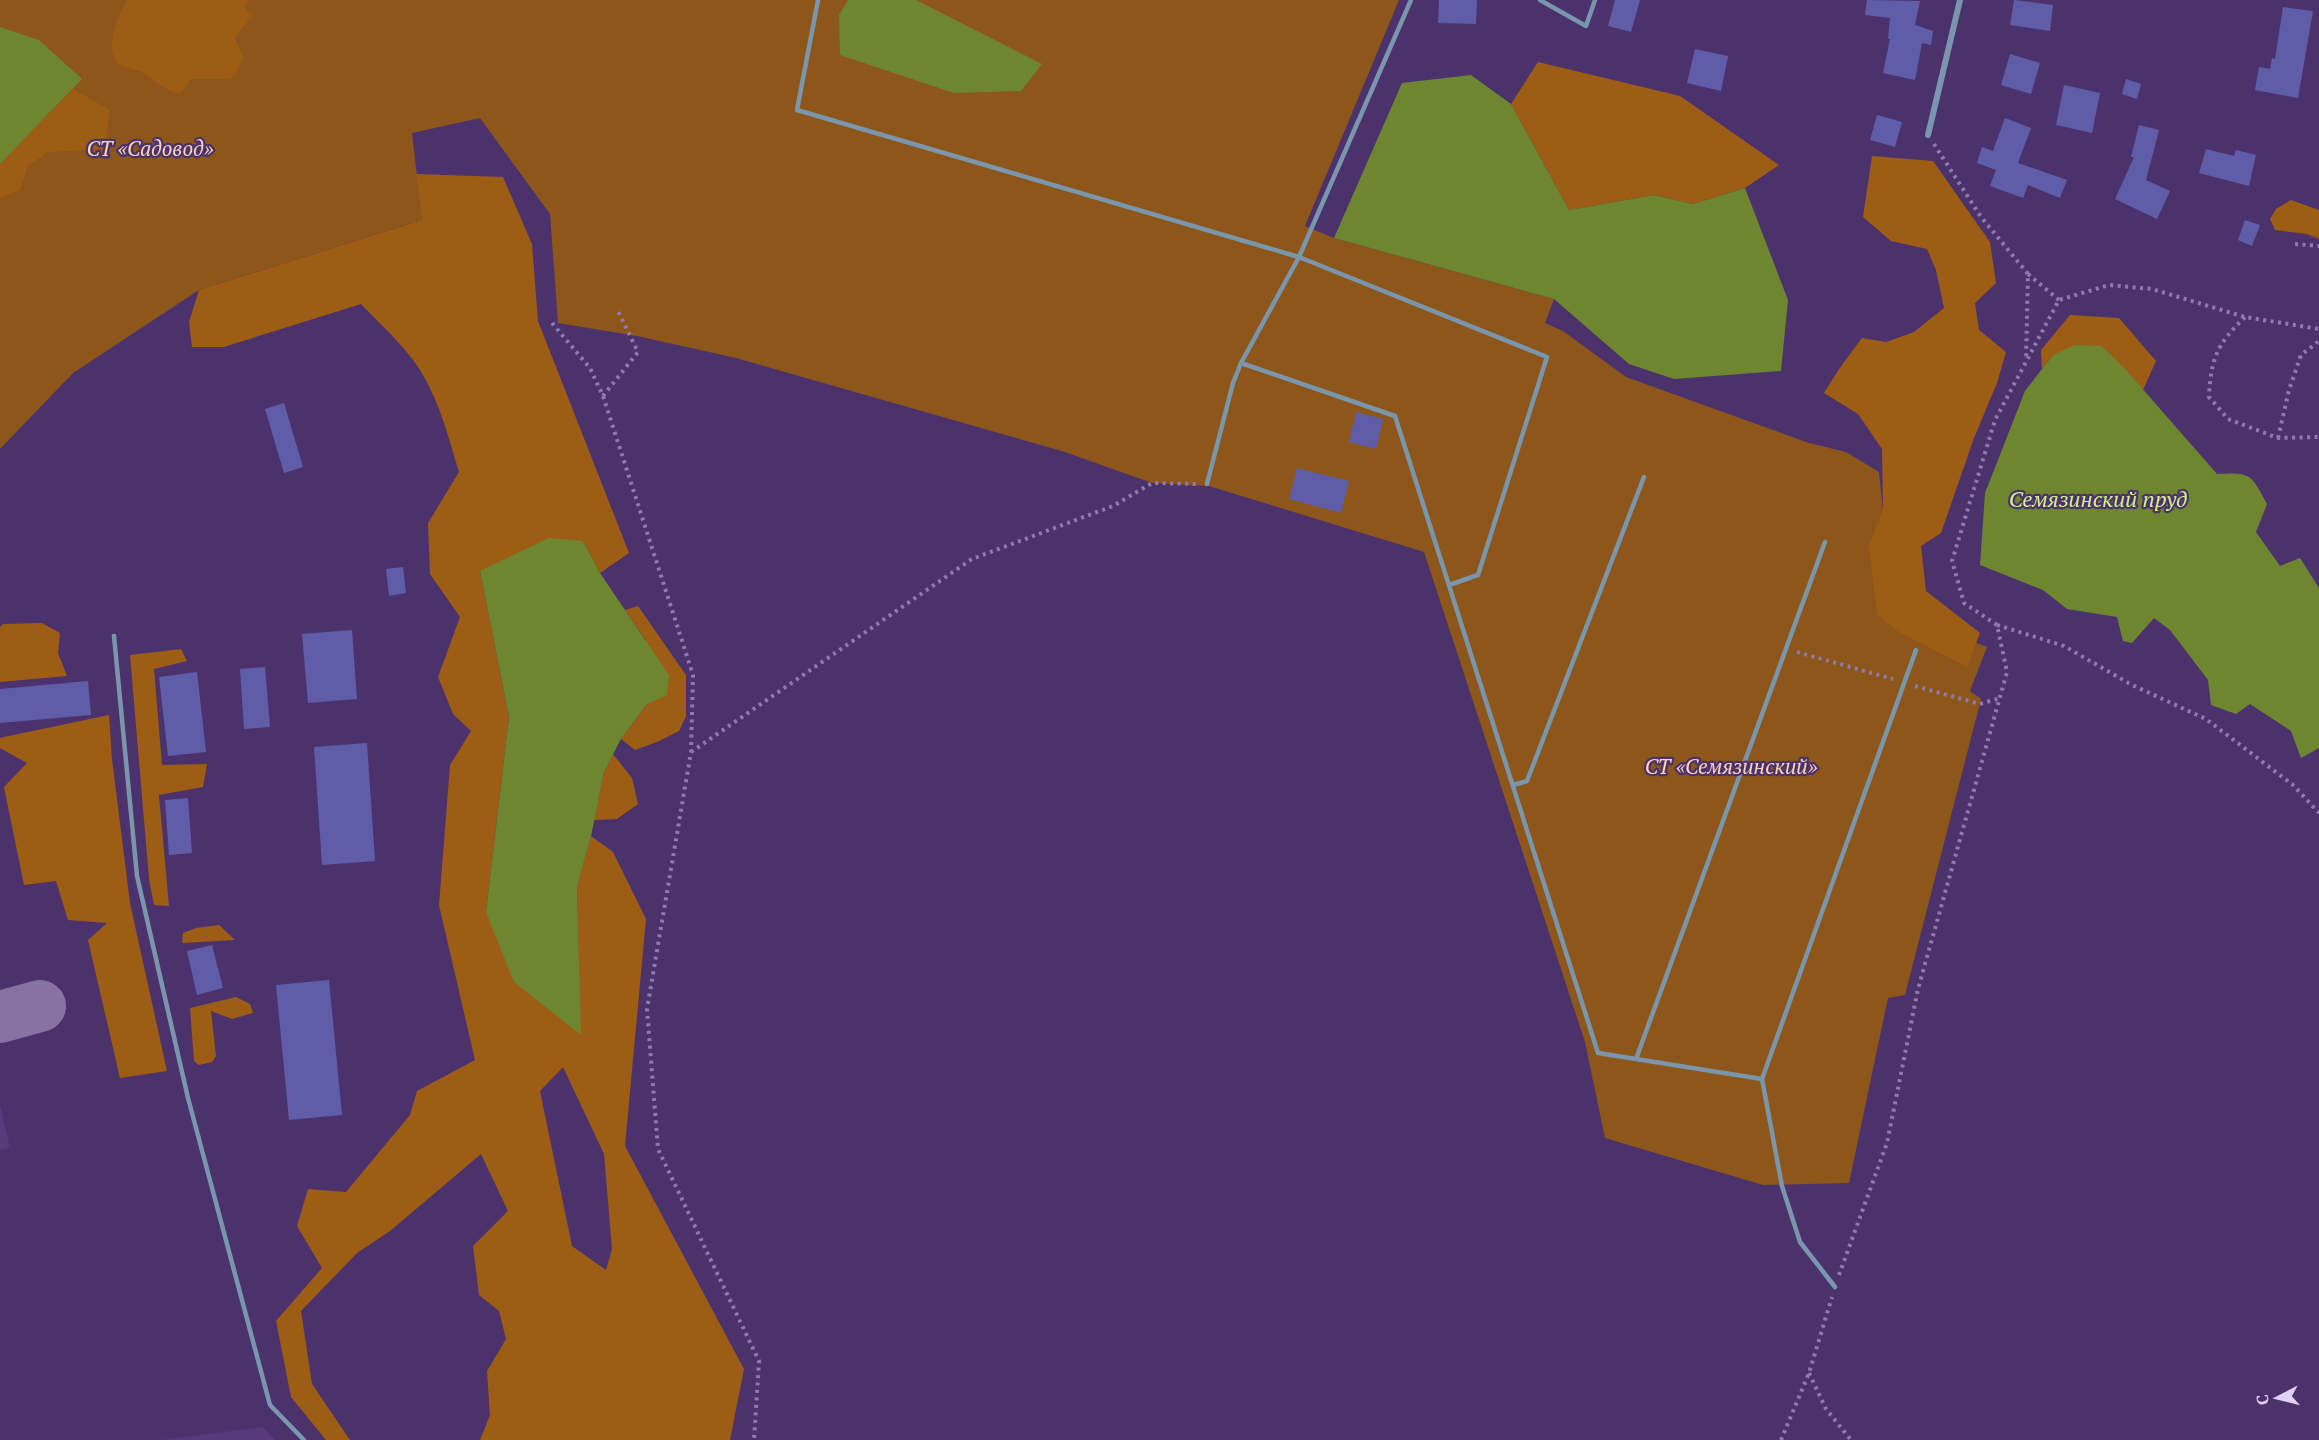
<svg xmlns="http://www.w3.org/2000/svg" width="2319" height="1440" font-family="'PT Serif',serif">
  <rect width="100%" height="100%" fill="#4c326d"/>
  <path fill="#57397c" d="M0,1105L10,1148L0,1150Z
    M263,1427L275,1440H161Z"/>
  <path fill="#8d561a" d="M0,0H1399L1305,226L1334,238L1554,299L1545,323L1563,331L1626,377L1809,443L1846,452L1879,472L1893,610L1987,647L1970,691L1981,699L1905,995L1888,998L1849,1183L1763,1185L1605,1138L1585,1042L1424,552L1209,486L1152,483L1065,452L736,358L637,336L558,323L550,214L480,118L412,133L422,220L199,290L73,373L0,449Z"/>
  <path fill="#9d5d14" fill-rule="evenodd" d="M127,0H250L244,6L252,16L235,38L243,56L238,70L230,79H191L181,93C168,94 156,81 145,74C138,69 127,69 119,64C103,52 118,14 127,0Z
    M1538,62L1680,96L1779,165L1745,188L1693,204L1654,195L1569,210L1511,104Z
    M73,89L110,110L105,149L48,152L27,167L20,190L0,198V164Z
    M1872,156L1933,161L1990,242L1996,283L1975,303L1979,330L2006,352L1997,383L1974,438L1941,533L1921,546L1926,591L1980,633L1967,667L1899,632L1877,615L1869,546L1883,509L1882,449L1858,414L1824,393L1839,369L1862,338L1886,342L1914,332L1944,308L1936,270L1927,249L1891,241L1863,217Z
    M416,174L503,177L532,244L538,321L629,553L600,573L583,541L480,571L509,717L486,912L580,1034L577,886L591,836L613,852L646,919L625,1146L744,1369L730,1440H480L490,1415L487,1371L506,1339L499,1311L479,1295L473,1246L508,1211L481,1154L390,1231L357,1253L301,1311L312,1384L350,1440H326L291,1397L276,1321L322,1268L297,1226L308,1189L346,1192L410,1115L417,1091L475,1060L439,905L450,765L471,731L453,714L438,677L460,617L430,574L428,523L459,472C449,439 440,404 423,375C411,352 379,323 361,304L224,347H192L189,322L199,290L422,220ZM563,1067L604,1154L612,1249L606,1270L572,1246L540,1091Z
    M2291,200L2319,210V239L2307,234L2275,230L2270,219L2276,209Z
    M2070,315L2119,318L2156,361L2143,390L2102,346L2053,355L2042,369L2041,350Z
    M638,606L686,675V716L679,731L657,742L635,750L621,739L647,704L645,639L625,610Z
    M42,623L60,633L58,653L67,676L0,682V627L3,624Z
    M181,649L187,661L154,669L162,765L207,764L203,787L159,795L169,906L154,905L149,879L130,655Z
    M109,715L112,759L130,903L167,1071L120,1078L88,940L107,923L68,920L56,881L24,885L4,787L27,763L0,748V738L4,737Z
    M613,754L632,778L638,804L617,819L594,820L604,772Z
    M219,925L235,940L182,943L183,933L196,928Z
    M236,997L250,1004L253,1013L232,1019L211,1011L216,1056L212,1062L199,1065L194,1061L190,1008Z"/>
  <path fill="#6f8630" d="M848,0H916L1042,64L1021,91L954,93L840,55L839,15Z
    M0,27L39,40L82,79L0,164Z
    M1471,75L1511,104L1569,210L1654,195L1693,204L1745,188L1788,300L1781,371L1674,379L1629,364L1554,299L1334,238L1402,83Z
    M2075,345L2102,346L2126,370L2217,474C2251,472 2251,474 2267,504L2256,532L2280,566L2300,558L2319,588V748L2301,758L2291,731L2250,704L2236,714L2211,705L2208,680L2170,630L2154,618L2132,643L2123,641L2117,617L2067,609L2043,590L1980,565L1985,493L2025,391L2053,355Z
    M549,538L583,541L600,573L669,675L667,695L647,704L621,739L604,772L591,836L577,887L581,1035L514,982L486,912L509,717L480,571Z"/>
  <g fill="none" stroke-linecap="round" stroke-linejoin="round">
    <path stroke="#8772a4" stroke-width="52" d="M0,1017L40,1006"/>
  </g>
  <path fill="#5f5da8" d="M1439,0H1477L1476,24L1438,23Z
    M1615,0H1640L1631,32L1608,26Z
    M1867,0L1920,1L1915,25L1933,31L1931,45L1922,43L1915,80L1883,73L1890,39H1888L1890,18L1865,15Z
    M2014,0L2053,5L2050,31L2010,25Z
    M2283,7L2313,11L2298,98L2255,90L2259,67L2270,69L2272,58L2275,59Z
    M1695,49L1728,56L1721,91L1687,83Z
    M2010,54L2040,63L2031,94L2001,85Z
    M2126,79L2141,84L2137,99L2122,94Z
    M2064,85L2100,93L2092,133L2056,125Z
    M1877,115L1902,122L1895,147L1870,140Z
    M2005,118L2031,128L2018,163L2067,180L2060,198L2028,185L2023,198L1990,186L1996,170L1977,163L1982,147L1993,151Z
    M2139,125L2159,130L2146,180L2170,191L2157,219L2115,199L2134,157H2131Z
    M2206,149L2234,156L2236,150L2256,155L2249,186L2199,173Z
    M2245,220L2260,225L2252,246L2238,240Z
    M284,403L303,467L284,473L265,409Z
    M1356,412L1383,419L1376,449L1349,442Z
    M1297,468L1349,481L1341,513L1289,499Z
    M403,567L406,593L389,596L386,569Z
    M352,630L357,699L308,703L302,634Z
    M265,667L270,727L244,729L240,669Z
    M197,672L206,752L168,756L159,677Z
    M88,681L91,715L0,723V689Z
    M367,743L375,861L322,865L314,747Z
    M188,798L192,853L169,855L165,800Z
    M212,945L223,988L197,995L187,951Z
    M329,980L342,1115L289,1120L276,985Z"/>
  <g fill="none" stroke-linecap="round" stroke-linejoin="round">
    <path stroke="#8f7aab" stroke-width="4" stroke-dasharray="3 4.5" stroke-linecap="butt" d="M1934,144L1981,217L2028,274L2026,360
      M2295,244L2319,246
      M2028,274L2059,300
      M2245,317C2217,344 2211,358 2209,397L2228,419L2278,438L2319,437
      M552,323L590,368L603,396L693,675L691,752L647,1009L658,1149L759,1361L754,1440
      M603,396L638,352L617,309
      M2278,438L2289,390L2301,355L2319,341
      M1997,625L2064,646L2130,684L2206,719L2293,785L2319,813
      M1797,652L1893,679
      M1915,686L1980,704L2000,698
      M691,752L972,559L1113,506L1152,483L1198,484
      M1839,1275L1887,1143L1918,989L2007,672L1997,625L1964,603L1952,561L1995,420L2059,300L2109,285L2152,289L2245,317L2319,329
      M1809,1373L1826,1409L1851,1440
      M1781,1440L1809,1373L1832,1297"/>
    <path stroke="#7a96ac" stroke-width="4.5" d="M818,0L797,110L1299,257L1547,357L1478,575L1449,585
      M1540,0L1586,26L1595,0
      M1241,363L1395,416L1598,1053L1762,1079L1782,1186L1800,1242L1835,1287
      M1207,484L1233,383L1241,363L1299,257L1411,0
      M114,636L137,876L188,1098L270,1405L304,1440
      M1513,785L1527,781L1644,477
      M1636,1059L1825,542
      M1762,1079L1916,650"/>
    <path stroke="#7a96ac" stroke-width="6" d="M1928,135L1960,0"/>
  </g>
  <g text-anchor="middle" stroke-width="4.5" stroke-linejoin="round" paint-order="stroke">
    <g font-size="21" font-style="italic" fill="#fad5b6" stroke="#4c326d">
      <text x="150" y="156">СТ «Садовод»</text>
      <text x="1731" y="774">СТ «Семязинский»</text>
    </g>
    <g font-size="22" font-style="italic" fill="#d1f381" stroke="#4c326d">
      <text x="2098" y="507">Семязинский пруд</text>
    </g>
  </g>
  <g transform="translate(2277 1398) rotate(263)" stroke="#4c326d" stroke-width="4.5" paint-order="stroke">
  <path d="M0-4.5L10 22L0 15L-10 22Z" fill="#dfd1f5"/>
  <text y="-9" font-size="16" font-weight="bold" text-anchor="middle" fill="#dfd1f5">С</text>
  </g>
</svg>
